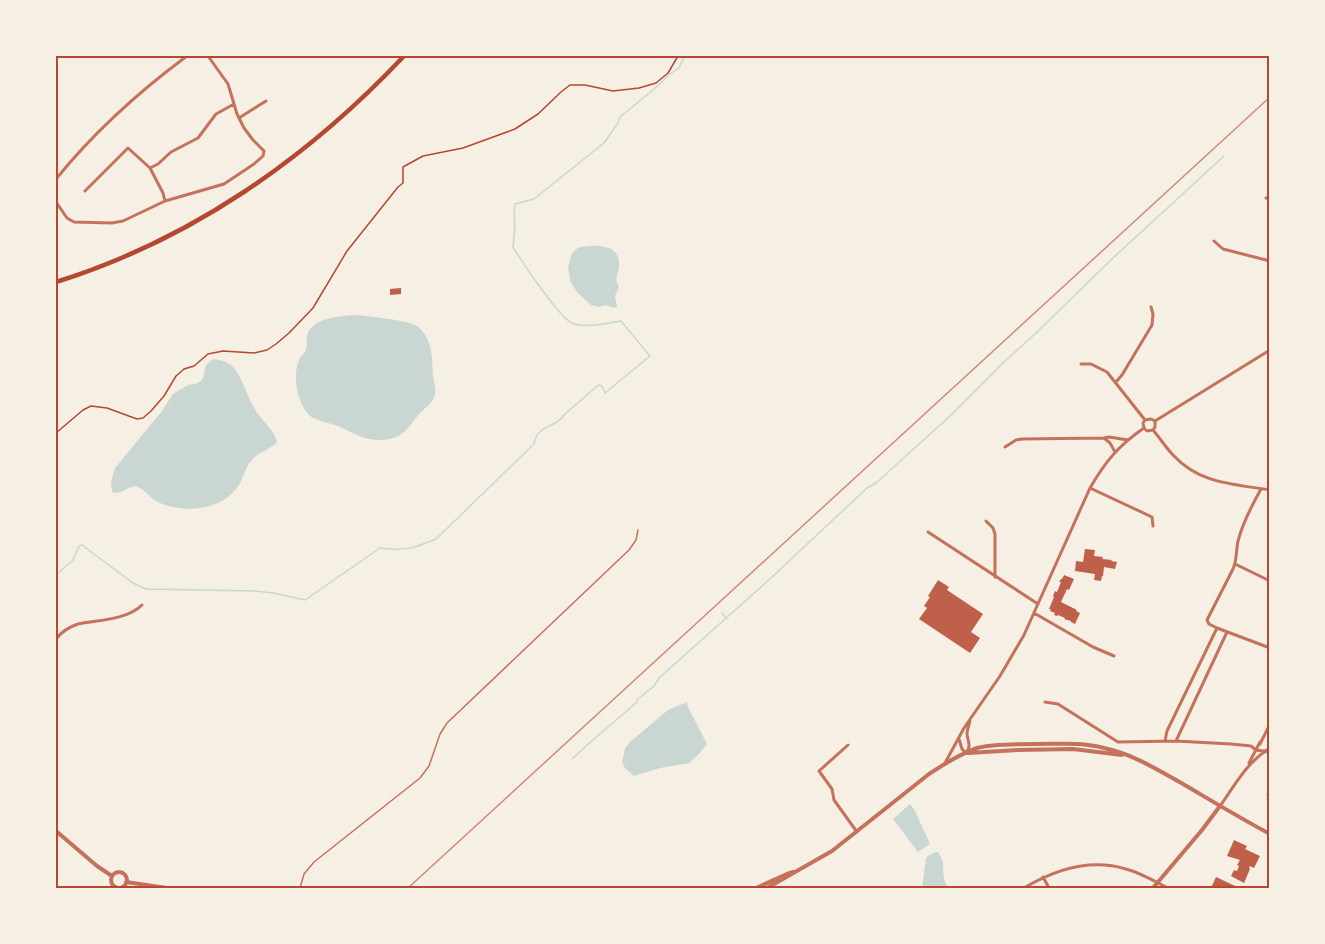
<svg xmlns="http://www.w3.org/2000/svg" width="1325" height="944" font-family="Montserrat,sans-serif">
  <rect width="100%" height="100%" fill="#f6efe4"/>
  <path fill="#c9d6d2" d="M590,246C604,245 620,248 619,265C619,270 617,275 616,280L619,287L615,296L617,307L613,308L606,305L598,307L591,305L578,293L571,283L568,267L572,253L579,247Z
    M354,315C367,316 408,320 417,326C433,339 432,357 433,376C434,383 437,392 434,398C432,403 425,408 421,412C408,426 406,438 383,440C366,441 355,434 340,427C333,424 315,420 310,416C297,404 292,376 299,360C300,356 305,354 306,349C308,345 306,340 307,336C311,318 340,316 354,315Z
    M213,359C220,360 225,361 231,365C243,376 247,398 256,411C263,422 274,429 277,442C270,450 258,452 251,461C244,469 243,481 236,489C219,511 184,513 160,503C151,500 146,490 138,487C128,484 122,496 112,492L111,482L115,468L162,411L173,394L188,385L195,384L201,381L203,378L206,365Z
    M687,702L688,707L707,744L699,754L689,763L660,768L634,776L625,768L622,762L625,748L630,742L668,710Z
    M910,804L914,809L930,844L918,852L893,819Z
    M936,852H938C946,865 942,867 944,879C944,881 948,887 949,888H922L926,858L929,855Z"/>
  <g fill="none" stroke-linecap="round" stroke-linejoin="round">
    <path stroke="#c9d6d2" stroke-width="1.5" d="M56,575L73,560L79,546L82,545L133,583L146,589L255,591L273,593L305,600L380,548C406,551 412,549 436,539L534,444C538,423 556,429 565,414L596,387L599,385L602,386L605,393L650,356L621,321C606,323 588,328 574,324C561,321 521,260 513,247C513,243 514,240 514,236C516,226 513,215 515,204L534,199L604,143L618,123L620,117L653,90L670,74L679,68L683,59L687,56
      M722,613L727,619
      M572,759L586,746L636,703L638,699L654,686L659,678L772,577L867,488L876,483L950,416L1003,363L1036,333L1113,258L1224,156"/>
  </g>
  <path fill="#bf614a" d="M401,288V294L390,295V289Z
    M1085,549L1095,550L1094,556L1103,557L1102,559L1112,560L1111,561L1117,562L1115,569L1104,567L1103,576H1102L1101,581L1094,580L1095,574L1075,571L1076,561L1083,562Z
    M1064,575L1074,579L1069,590L1067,589L1061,602L1077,610L1076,611L1080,613L1075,624L1071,622V621L1064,619L1065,618L1058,615L1057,616L1054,615L1055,613L1050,611L1051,609H1049L1054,597L1053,596L1055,591L1057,592L1061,582H1059L1061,579H1062Z
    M938,580L949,587L947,590L983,614L971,632L980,638L970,653L919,619L927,608L924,606L930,597L928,596Z
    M1234,840L1247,846L1245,849L1260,856L1254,868L1250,866L1249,868L1250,869L1244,883L1231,876L1234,870L1237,871L1239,866L1237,865L1240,860L1227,856Z
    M1216,877L1233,885L1241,888H1211Z"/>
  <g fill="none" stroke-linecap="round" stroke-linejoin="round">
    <path stroke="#b5482f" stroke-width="1.5" d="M56,433L83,410L91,406L107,408L137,419L143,418L151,411L164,396L176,376L184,369L194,366L208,354L223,351L254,353L267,350L276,344L289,333L313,308L347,251L398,187L403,183V167L423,156L463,148L515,129L538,114L561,92L570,85H585L613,91L639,88L656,83L668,73L678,56"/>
    <path stroke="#c5725c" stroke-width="1.5" d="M300,888L304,874L314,862L420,778L429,766L440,734L447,723L629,550L636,540L638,530"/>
    <path stroke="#c5725c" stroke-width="3" d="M239,118L266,101
      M150,168L158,164L171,152L198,138L216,114L234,104
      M56,179C95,131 137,93 187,56
      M85,191L128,148L150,168L163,193L165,201
      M1266,198L1270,199
      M56,202L67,218L74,222L112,223L123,221L165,201L224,184L254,164L263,156L264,151L253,140L244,128L237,114L228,84L208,56
      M1214,241L1223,249L1270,261
      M1081,364H1091L1107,372L1145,420
      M1116,382L1122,375L1152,325L1153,314L1151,307
      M1155,421L1270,350
      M1144,428L1143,423L1145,420L1151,419L1155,421
      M1144,428L1147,431L1153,430L1155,427V421
      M1153,430C1160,438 1166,448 1174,456C1200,484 1234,484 1270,490
      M1104,438L1110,443L1115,452
      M1005,447L1016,440L1022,439L1104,438L1109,437L1128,440
      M1090,488L1152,517L1153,526
      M1261,489C1252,505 1243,522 1238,541C1236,550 1237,560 1233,569L1207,620L1209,624L1217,628L1270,648
      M986,521L993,528L995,534V577
      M928,532L1038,604
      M1235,564L1270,581
      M1034,613L1093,647L1114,656
      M56,639C62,631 69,627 78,624C98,620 127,620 142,605
      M1045,702L1058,704L1118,742L1176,741L1231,744L1251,746L1256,750L1270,752
      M959,739L962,749L966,753
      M1165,741L1167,731L1217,628
      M1176,741L1227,632
      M1260,744L1270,724
      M848,745L819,771L832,789L834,800L857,832
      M967,752C971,745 968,742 967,734C967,730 969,725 970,721
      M945,763L964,728L1000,676L1024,635L1090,488C1105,462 1119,445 1144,428
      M1249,763L1260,742
      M1270,791L1268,795L1270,799
      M1220,806C1235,785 1247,762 1270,748
      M1043,877L1049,888
      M116,888V887
      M1024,888C1054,870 1090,858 1126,869C1141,873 1154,881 1168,888"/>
    <path stroke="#c5725c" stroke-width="4" d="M968,753L1018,750L1073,749L1122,755
      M56,831L97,866L112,876
      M111 880a8 8 0 1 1 16 0a8 8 0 1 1-16 0Z
      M126,882L167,888
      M756,888L787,874L793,872
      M767,888L832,851L929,774C944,764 960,754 977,748C991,744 1021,744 1036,744C1059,744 1082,742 1104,748C1133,754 1158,770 1183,784C1212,801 1240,818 1270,834
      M1153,888L1202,830L1220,806"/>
    <path stroke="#b5482f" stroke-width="4.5" d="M56,282C191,240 308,158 404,56"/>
    <path stroke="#cf8b77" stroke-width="1.5" d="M408,888L1270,97"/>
  </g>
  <rect width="1325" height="944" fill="none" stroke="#f6efe4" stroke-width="114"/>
  <rect x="57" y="57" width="1211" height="830" fill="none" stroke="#b5482f" stroke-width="2"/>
</svg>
